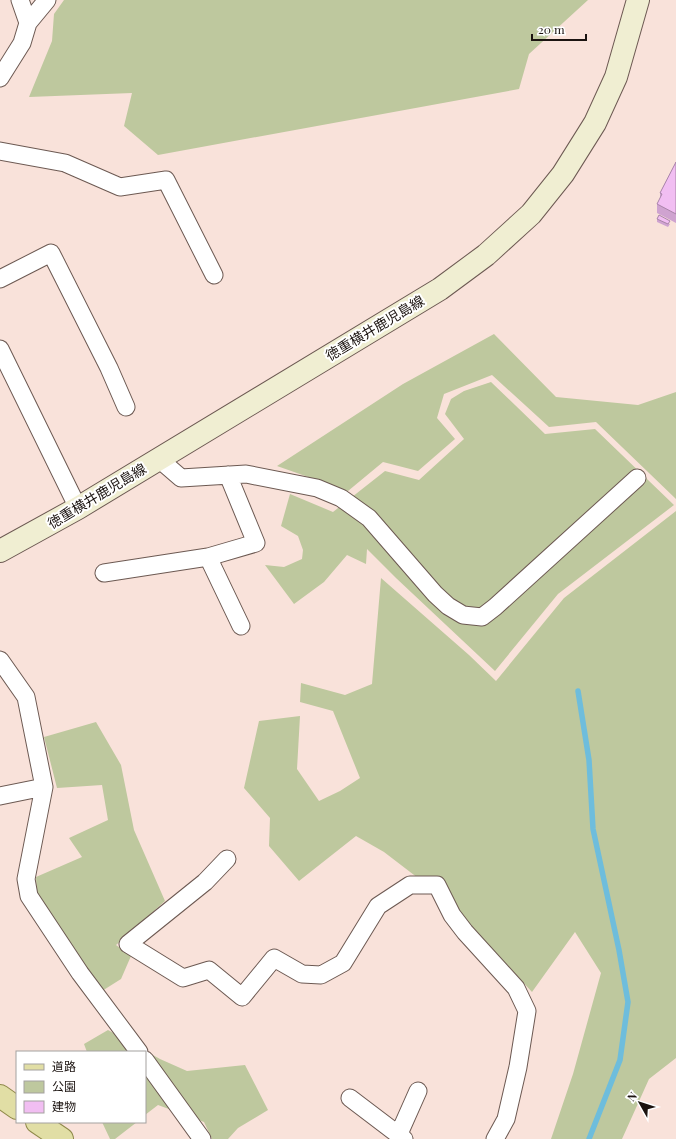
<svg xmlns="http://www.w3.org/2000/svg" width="676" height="1139" font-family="'Playfair Display','Noto Sans JP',serif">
  <rect width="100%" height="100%" fill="#f9e2da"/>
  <path fill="#bec89e" d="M64,0H588L529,54L519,89L158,155L124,126L132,93L29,97L52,41L54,14Z
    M494,334L556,397L638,405L676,392V499L596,422L549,427L492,375L444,394L437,418L455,439L418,471L383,462L348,491L277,466L403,384Z
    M491,382L545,434L595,429L674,505L558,594L495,671L396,578L367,549L366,564L347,555L324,582L294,604L265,565L284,567L302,559L303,550L298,536L281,526L290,494L333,512L385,471L419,480L464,439L445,414L451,399L464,391Z
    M676,511V1058L649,1079L622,1139H551L573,1074L601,973L575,932L532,992L448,901L384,852L356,836L299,881L269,846L270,818L244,788L259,721L300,716L297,769L319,801L340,791L360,778L333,711L300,702L301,683L345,695L372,684L381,578L469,655L496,681L564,598Z
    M96,722L121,765L134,830L165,901L116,945L131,956L121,979L102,991L37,897L36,877L82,857L69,838L108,820L102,785L57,788L44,737Z
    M108,1030L160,1059L187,1071L245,1065L268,1110L238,1128L228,1139H212L204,1122L158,1105L145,1115V1052H87L84,1044Z
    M102,1122H137L115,1139H110Z"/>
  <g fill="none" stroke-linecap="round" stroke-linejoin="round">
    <path stroke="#6ebddc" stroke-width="5.5" d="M578,691L589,760L593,829L619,950L628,1002L620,1060L589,1139"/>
    <defs>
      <path id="minor" d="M28,23L47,0
        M0,78L22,43L28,23L20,0
        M0,151L65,163L120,187L166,180L214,275
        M0,279L51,253L109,368L126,407
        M0,349L78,508
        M159,459L181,478L246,474L317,488L341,498L369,518L435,594L448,606L463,615L482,617L495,607L637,478
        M208,557L241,626
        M104,573L208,557L256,543L228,475
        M0,660L26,697L44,787L26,879L29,896L80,973L139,1052
        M0,796L44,787
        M227,859L205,882L128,944L183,978L209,970L242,997L274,958L302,974L321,975L343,963L378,906L410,885H437L452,915L465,932L516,988L527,1011L518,1067L506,1119L495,1139
        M145,1060L202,1139
        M350,1098L404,1139
        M398,1136L418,1091"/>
      <path id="secondary" d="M0,551L78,508L440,289L486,255L531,214L563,174L595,123L616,77L638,0"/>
      <path id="primary" d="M0,1096L17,1108
        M37,1122L62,1139"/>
    </defs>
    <use href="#minor" stroke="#6c5952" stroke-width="19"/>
    <use href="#secondary" stroke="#6c5952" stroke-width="24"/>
    <use href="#primary" stroke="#8f894a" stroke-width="24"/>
    <use href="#minor" stroke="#fff" stroke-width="17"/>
    <use href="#secondary" stroke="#f0eed2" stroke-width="22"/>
    <use href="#primary" stroke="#e1dea5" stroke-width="22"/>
  </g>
  <path fill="#cfa3d0" d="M676,162V223L657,213V204L660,200V193Z
    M657,219L670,224L668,227L657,222Z"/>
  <path fill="#f1bef2" stroke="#a985a9" d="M676,162V214L657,204L662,194L660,193Z
    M659,215L670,221L668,224L657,219Z"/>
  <g text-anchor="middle" stroke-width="4" stroke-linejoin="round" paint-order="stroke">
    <g font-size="14" fill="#1b1310" stroke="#fff">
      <text transform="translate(375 328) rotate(-31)" y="5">徳重横井鹿児島線</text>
      <text transform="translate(97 496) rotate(-31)" y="5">徳重横井鹿児島線</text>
    </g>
  </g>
  <rect x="16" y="1051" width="130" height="72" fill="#ffffff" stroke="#a4a19f"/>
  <rect x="24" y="1064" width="20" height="6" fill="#e1dea5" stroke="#a4a19f"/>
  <text x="52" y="1071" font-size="12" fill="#1b1310">道路</text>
  <rect x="24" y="1081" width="20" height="12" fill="#bec89e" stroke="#a4a19f"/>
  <text x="52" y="1091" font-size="12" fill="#1b1310">公園</text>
  <rect x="24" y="1101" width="20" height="12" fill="#f1bef2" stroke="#a4a19f"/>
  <text x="52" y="1111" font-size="12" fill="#1b1310">建物</text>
  <g transform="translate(640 1103) rotate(309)" stroke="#ffffff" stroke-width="3" paint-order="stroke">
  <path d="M0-3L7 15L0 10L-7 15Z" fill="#1b1310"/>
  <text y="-6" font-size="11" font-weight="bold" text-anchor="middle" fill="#1b1310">N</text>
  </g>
  <path d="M532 34v6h54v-6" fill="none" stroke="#1b1310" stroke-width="2"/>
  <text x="538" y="34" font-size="12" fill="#1b1310" stroke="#ffffff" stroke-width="3" paint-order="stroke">20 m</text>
</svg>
